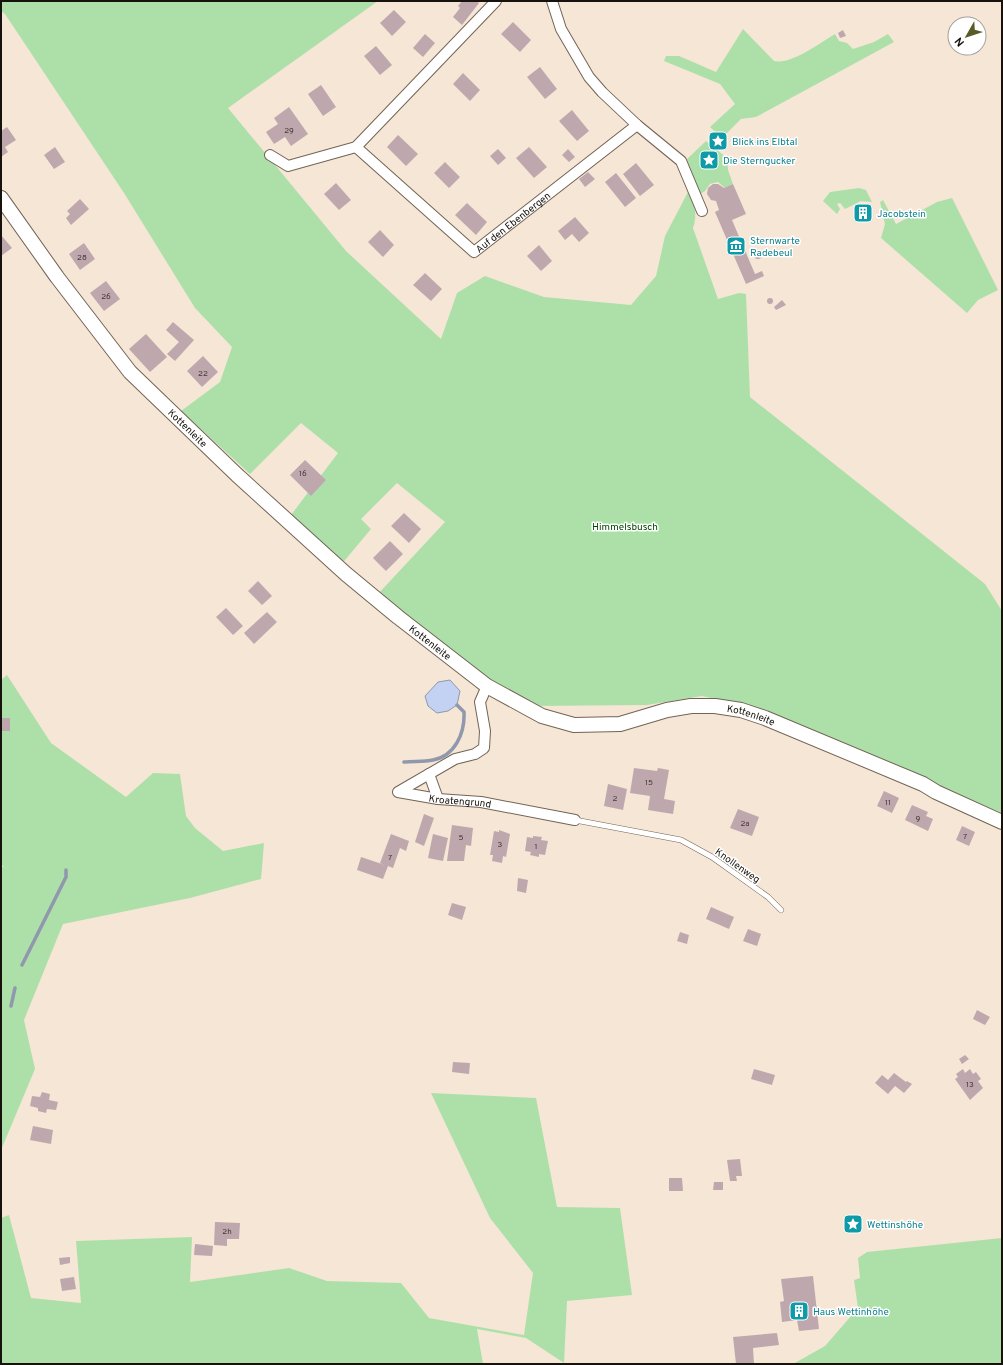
<svg xmlns="http://www.w3.org/2000/svg" width="1003" height="1365" font-family="Overpass,sans-serif">
  <rect width="100%" height="100%" fill="#f6e6d6"/>
  <path fill="#ade0a9" d="M1,1H378L228,108L346,251L441,339L457,293L485,276L544,297L631,305L656,276L665,236L689,190C694,203 698,214 693,228L718,299L739,293L746,294L750,397L985,584L1002,611V813L748,706L702,696L647,705L533,706L416,632L378,594L445,522L397,483L361,519L371,529L340,566L291,515L338,453L301,423L250,474L181,411L220,382L232,347L195,308L124,193L5,14L1,11Z
    M743,29L774,61C791,65 820,43 835,34L839,41L847,43L853,49L874,42L888,34L894,42L756,117L741,119L722,138L710,127L735,104L720,84L664,61L666,56H679L716,72Z
    M706,141L727,158L728,170L733,184L725,188L718,182L710,184L705,191L700,194L686,160Z
    M859,188L866,190L872,202L861,201L845,209L840,203L837,204L840,209L837,214L823,201L830,192Z
    M952,198L998,290L978,300L967,313L881,238L885,224L880,202L883,200L896,224L937,202Z
    M7,675L51,743L126,797L153,773L180,774L186,816L195,828L223,851L264,843L261,879L190,898L63,924L24,1020L35,1069L1,1150V867H4L1,864V680Z
    M431,1093L536,1098L557,1207L620,1208L632,1295L567,1301L564,1363L526,1338L477,1329L483,1364H1V1218L9,1215L31,1298L81,1303L76,1241L192,1237L190,1282L289,1268L327,1281L401,1283L429,1318L524,1335L533,1273L490,1218Z
    M1002,1238V1364H793L825,1346L858,1308L854,1280L860,1278L858,1258L867,1252Z"/>
  <path fill="#c3d2f2" stroke="#8f98ad" d="M450,680L460,691L457,705L448,711L437,713L428,706L425,696L438,682Z"/>
  <g fill="none" stroke-linecap="round" stroke-linejoin="round">
    <path stroke="#8f98ad" stroke-width="3.5" d="M404,762C414,761 424,762 433,760C455,756 465,733 464,712L457,705
      M22,965L66,877V870
      M11,1006L15,988"/>
  </g>
  <path fill="#bea8ae" d="M462,1H477L479,3L462,25L453,17L460,8L458,6Z
    M394,10L406,22L392,36L380,23Z
    M513,22L531,40L520,52L501,34Z
    M843,30L846,36L840,38L838,33Z
    M425,34L435,43L423,57L413,48Z
    M376,46L392,65L380,75L364,56Z
    M540,67L557,89L545,99L527,77Z
    M463,73L480,90L470,101L453,84Z
    M321,85L336,107L323,116L308,94Z
    M289,107L308,134L291,146L285,137L274,144L266,132L278,124L274,118Z
    M572,110L589,131L577,141L559,121Z
    M7,127L16,140L5,147L8,152L1,157V131Z
    M398,135L418,154L406,166L387,147Z
    M55,147L65,162L54,169L44,155Z
    M529,147L547,167L534,178L516,158Z
    M498,149L506,158L498,165L490,156Z
    M568,149L575,157L569,162L562,155Z
    M445,162L460,177L449,188L434,173Z
    M636,163L654,185L640,196L623,174Z
    M588,172L595,179L585,187L579,179Z
    M616,173L636,198L625,207L605,182Z
    M336,183L351,200L339,210L324,194Z
    M713,184H718L724,188L733,184L746,214L732,220L755,274L762,271L764,276L746,284L715,212L719,210L716,201L711,200L707,194L708,188Z
    M80,199L89,209L71,225L66,218L70,214L67,211Z
    M467,203L487,222L476,235L455,215Z
    M857.5 212a5.5 5.5 0 1 1 11 0a5.5 5.5 0 1 1-11 0Z
    M575,217L589,233L579,242L572,234L565,240L558,231Z
    M380,230L394,245L383,257L368,242Z
    M1,235L12,248L1,256Z
    M84,243L95,259L80,270L69,254Z
    M539,245L552,261L541,271L527,256Z
    M754 255a4 4 0 1 1 8 0a4 4 0 1 1-8 0Z
    M425,273L442,289L431,301L413,285Z
    M106,281L120,299L104,311L90,293Z
    M767 301a3 3 0 1 1 6 0a3 3 0 1 1-6 0Z
    M782,300L786,305L776,310L774,307Z
    M173,322L194,340L175,361L167,354L179,342L166,330Z
    M146,334L167,357L150,372L129,349Z
    M203,356L218,372L202,387L187,371Z
    M305,460L326,480L311,496L290,475Z
    M404,513L421,529L409,543L391,526Z
    M390,541L403,554L386,571L373,558Z
    M258,581L272,596L262,605L248,591Z
    M226,608L243,626L233,635L216,617Z
    M267,612L277,622L254,644L244,633Z
    M1,718H10V731H1Z
    M634,768L657,771L658,768L669,770L664,799L675,801L673,814L648,810L650,796L630,793Z
    M608,784L627,789L623,810L604,806Z
    M884,791L899,798L892,813L877,806Z
    M912,805L928,812L926,816L933,819L928,831L905,820Z
    M738,809L759,817L752,836L730,828Z
    M424,814L434,818L424,846L415,842Z
    M452,825L473,828L471,846L466,845L464,861H447Z
    M962,826L975,832L969,846L956,840Z
    M499,830L510,834L506,857L503,856L502,863L492,861L493,855H490L494,831L499,832Z
    M391,834L409,841L406,851L400,848L393,868L388,866L383,879L357,870L361,857L385,865L380,863Z
    M433,834L448,838L443,861L428,858Z
    M533,836L542,837L541,840L548,841L545,855L539,854V857L530,855L531,852L525,851L527,837L533,838Z
    M518,878L528,880L526,893L517,891Z
    M452,903L466,907L462,920L448,915Z
    M711,907L734,917L729,929L706,919Z
    M748,929L761,934L757,946L743,941Z
    M680,932L689,935L687,944L677,941Z
    M977,1010L990,1017L985,1025L973,1019Z
    M965,1055L969,1059L962,1064L959,1059Z
    M453,1062L470,1063L469,1074L452,1072Z
    M754,1069L775,1075L772,1085L751,1079Z
    M963,1069L965,1073L970,1069L973,1074L976,1072L981,1079L978,1081L983,1088L970,1100L955,1079L958,1077L956,1074Z
    M894,1073L906,1082L907,1081L912,1084L904,1093L895,1086L888,1094L875,1083L882,1075L888,1080Z
    M42,1092L50,1094L49,1100L58,1102L56,1110L47,1109L46,1113L38,1111V1108L30,1106L32,1096L40,1097Z
    M33,1126L53,1130L51,1144L30,1140Z
    M740,1159L742,1176H736L737,1181H730L727,1160Z
    M669,1178H682L683,1191H669Z
    M714,1182H723V1190H713Z
    M215,1222L240,1223L239,1239H227V1246L214,1245Z
    M195,1244L213,1246L212,1256L194,1255Z
    M70,1257V1263L60,1265L59,1258Z
    M813,1276L819,1329L799,1331L797,1320L782,1322L780,1302L784,1301L781,1279Z
    M74,1277L76,1289L62,1291L60,1279Z
    M777,1333L779,1345L753,1348L754,1364H736L733,1337Z"/>
  <g fill="none" stroke-linecap="round" stroke-linejoin="round">
    <defs>
      <path id="lane" d="M575,820L681,840L712,857L768,897L781,910"/>
      <g id="street">
        <path d="M552,1L561,29L589,77L602,92L637,125L681,161L702,211"/>
        <path id="s1" d="M356,147L474,252L637,125"/>
        <path d="M270,155L288,166L356,147L496,1"/>
        <path id="s2" d="M487,686L480,702L485,731L484,748L475,754L455,759L398,792L438,799L481,802L575,820"/>
        <path d="M429,774L438,799"/>
      </g>
      <g id="secondary">
        <path id="s3" d="M1,198L57,277L130,372L237,475L346,574L398,617L487,686L542,716L574,725L620,724L667,710L691,706H715L741,710L765,718L923,784L936,792L1002,822"/>
      </g>
    </defs>
    <use href="#lane" stroke="#726456" stroke-width="6"/>
    <use href="#street" stroke="#726456" stroke-width="12"/>
    <use href="#secondary" stroke="#726456" stroke-width="16"/>
    <use href="#lane" stroke="#fff" stroke-width="5"/>
    <use href="#street" stroke="#fff" stroke-width="10"/>
    <use href="#secondary" stroke="#fff" stroke-width="14"/>
  </g>
  <defs>
    <symbol id="sight-square" viewBox="-11 -11 22 22"><rect x="-9" y="-9" width="18" height="18" rx="4" fill="#0f9aa8" stroke="#fff"/><path d="M0-6L1.8-2.2L6-1.7L2.9 1.2L3.7 5.4L0 3.3L-3.7 5.4L-2.9 1.2L-6-1.7L-1.8-2.2Z" fill="#fff"/></symbol>
    <symbol id="building-square" viewBox="-11 -11 22 22"><rect x="-9" y="-9" width="18" height="18" rx="4" fill="#0f9aa8" stroke="#fff"/><path d="M-4-6H4V6H1V3H-1V6H-4ZM-2.5-4.3h1.7v1.8h-1.7ZM.8-4.3h1.7v1.8H.8ZM-2.5-1h1.7V.8h-1.7ZM.8-1h1.7V.8H.8Z" fill="#fff"/></symbol>
    <symbol id="museum-square" viewBox="-11 -11 22 22"><rect x="-9" y="-9" width="18" height="18" rx="4" fill="#0f9aa8" stroke="#fff"/><path d="M0-6L6-3V-2H-6V-3ZM-5-1h2V3h-2ZM-1-1h2V3h-2ZM3-1h2V3H3ZM-6 4H6V6H-6Z" fill="#fff"/></symbol>
  </defs>
  <g fill-rule="evenodd">
    <use href="#sight-square" x="707" y="130" width="22" height="22"/>
    <use href="#sight-square" x="698" y="149" width="22" height="22"/>
    <use href="#building-square" x="852" y="202" width="22" height="22"/>
    <use href="#museum-square" x="725" y="235" width="22" height="22"/>
    <use href="#sight-square" x="842" y="1213" width="22" height="22"/>
    <use href="#building-square" x="788" y="1300" width="22" height="22"/>
  </g>
  <g text-anchor="middle" stroke-width="3" stroke-linejoin="round" paint-order="stroke">
    <g font-size="8" fill="#413835">
      <text x="289" y="133">29</text>
      <text x="82" y="260">28</text>
      <text x="106" y="299">26</text>
      <text x="203" y="376">22</text>
      <text x="303" y="476">16</text>
      <text x="649" y="785">15</text>
      <text x="615" y="801">2</text>
      <text x="888" y="805">11</text>
      <text x="918" y="821">9</text>
      <text x="745" y="826">2a</text>
      <text x="965" y="839">7</text>
      <text x="461" y="840">5</text>
      <text x="500" y="847">3</text>
      <text x="536" y="849">1</text>
      <text x="390" y="860">7</text>
      <text x="970" y="1087">13</text>
      <text x="227" y="1234">2h</text>
    </g>
    <g font-size="10" fill="#0d838f" stroke="#fff" text-anchor="start">
      <text x="732" y="145">Blick ins Elbtal</text>
      <text x="723" y="164">Die Sterngucker</text>
      <text x="877" y="217">Jacobstein</text>
      <text x="750" y="244">Sternwarte<tspan x="750" dy="12">Radebeul</tspan></text>
      <text x="867" y="1228">Wettinshöhe</text>
      <text x="813" y="1315">Haus Wettinhöhe</text>
    </g>
    <g font-size="10" fill="#17120d" stroke="#fff">
      <text dy="4" stroke="none"><textPath href="#s1" startOffset="207">Auf den Ebenbergen</textPath></text>
      <text dy="4" stroke="none"><textPath href="#s3" startOffset="297">Kottenleite</textPath></text>
      <text dy="4" stroke="none"><textPath href="#s3" startOffset="621">Kottenleite</textPath></text>
      <text dy="4" stroke="none"><textPath href="#s3" startOffset="969">Kottenleite</textPath></text>
      <text dy="4" stroke="none"><textPath href="#s2" startOffset="224">Kroatengrund</textPath></text>
      <text transform="translate(738 865) rotate(35)" y="4">Knollenweg</text>
    </g>
    <g font-size="10" fill="#004700" stroke="#fff">
      <text x="625" y="530">Himmelsbusch</text>
    </g>
  </g>
  <rect width="1003" height="1365" fill="none" stroke="#17120d" stroke-width="4"/>
  <g transform="translate(967 36) rotate(231)"><circle r="19" fill="#ffffff" stroke="#a2a09e"/>
  <path d="M0-3L7 15L0 10L-7 15Z" fill="#5b5b28"/>
  <text y="-6" font-size="11" font-weight="bold" text-anchor="middle" fill="#17120d">N</text>
  </g>
</svg>
